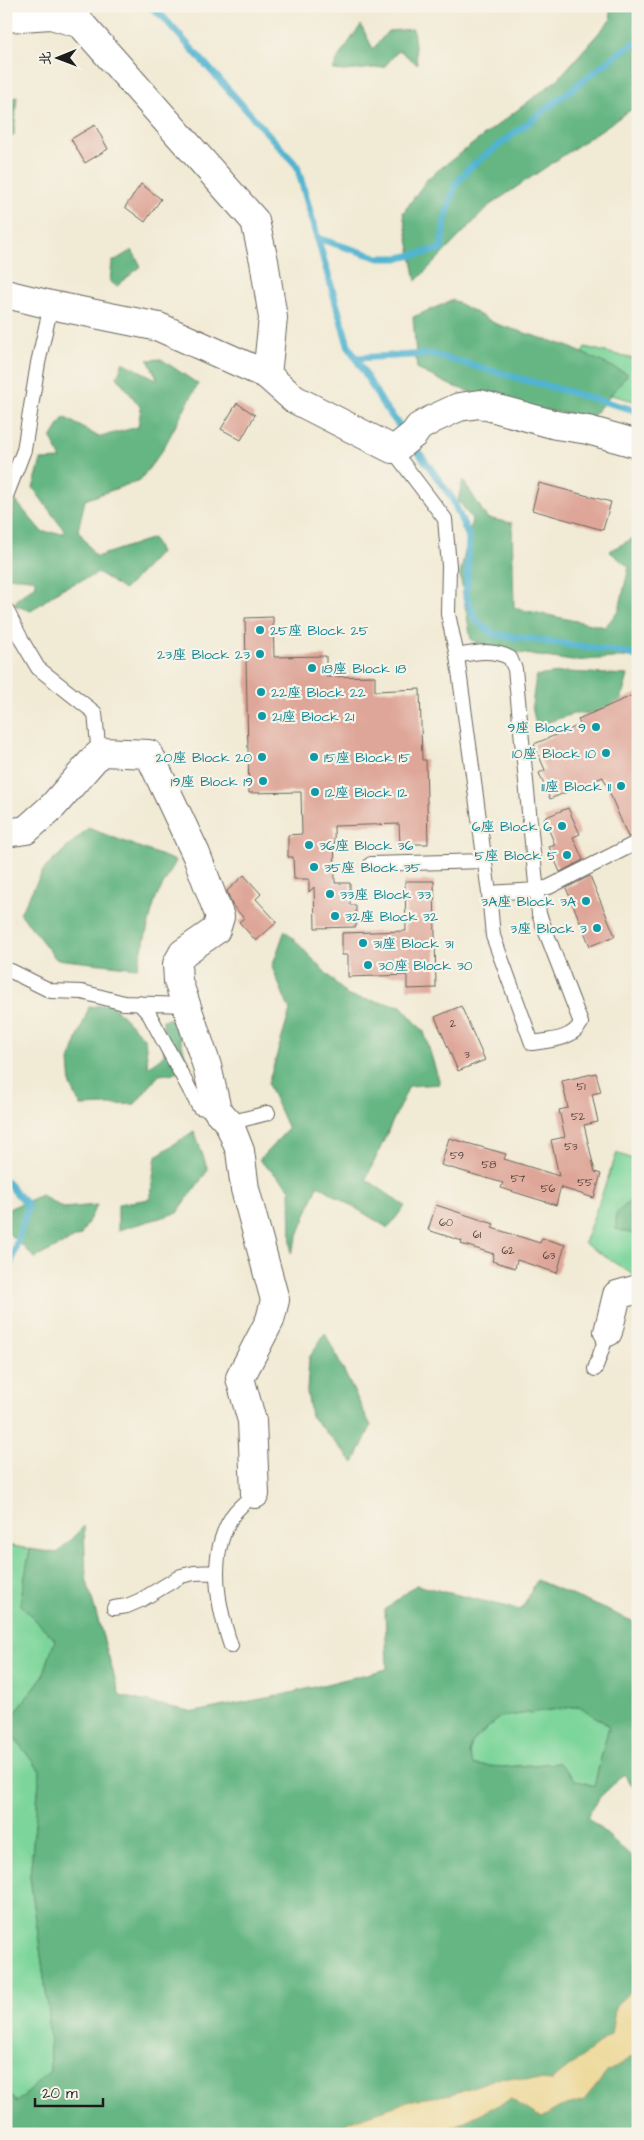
<svg xmlns="http://www.w3.org/2000/svg" width="644" height="2140" font-family="'Architects Daughter','LXGW WenKai TC',sans-serif">
  <rect width="100%" height="100%" fill="#f7f3e8"/>
  <filter id="ink" filterUnits="userSpaceOnUse"><feTurbulence type="fractalNoise" baseFrequency=".02" numOctaves="2"/><feDisplacementMap in="SourceGraphic" scale="10" xChannelSelector="R" yChannelSelector="G"/><feConvolveMatrix kernelMatrix="1 2 1 2 8 2 1 2 1" color-interpolation-filters="sRGB"/></filter>
  <filter id="wash" filterUnits="userSpaceOnUse"><feTurbulence type="fractalNoise" baseFrequency=".0096" numOctaves="4" result="noise"/><feDisplacementMap in="SourceGraphic" scale="20" xChannelSelector="R" yChannelSelector="G"/><feGaussianBlur stdDeviation="1.12" result="paint"/><feColorMatrix in="noise" values="0 0 0 0 0 0 0 0 0 0 0 0 0 0 0 0 0 1.4 0 .05"/><feComposite in="paint" operator="in"/></filter>
  <g filter="url(#wash)">
    <rect width="100%" height="100%" fill="#f1ead4"/>
    <path fill="#7cd59a" stroke="#4c785b" d="M585,347L638,360V402L569,384Z
      M617,1153L638,1161V1278L584,1243Z
      M6,1545L30,1549L20,1604L55,1640L43,1676L6,1725Z
      M580,1706L609,1726L594,1786L575,1780L559,1763L503,1767L472,1765L469,1754L472,1742L500,1717Z
      M6,1727L40,1771L30,1877L49,2013L50,2071L17,2102L6,2090Z"/>
    <path fill="#65b682" stroke="#40694f" fill-rule="evenodd" d="M609,6H638V105L490,205L416,281L403,213L428,178L558,79L611,19Z
      M361,25L373,49L388,31L413,29L417,64L399,50L384,67L345,71L333,70L339,56Z
      M17,96L14,135L6,142V103Z
      M132,250L141,266L117,286L110,282L112,262Z
      M453,300L496,324L567,346L628,374L591,418L505,403L452,386L417,369L413,317Z
      M161,359L198,384L162,451L140,480L85,500L78,530L96,557L153,538L160,553L124,590L99,573L61,589L31,611L14,605L18,598L36,585L34,579L7,577L6,542L15,500L42,532L66,533L33,488L41,460L61,459L51,438L64,417L99,437L138,427L141,408L117,377L123,362L158,380L148,360Z
      M463,480L487,518L512,523L514,608L605,627L619,610L629,567L609,551L638,536V656L572,661L500,650L471,640L460,575L472,519L458,500Z
      M567,672L628,675L618,712L573,714L536,726L532,705L536,676Z
      M88,828L176,861L155,900L137,968L56,959L20,913L44,869Z
      M285,930L348,996L401,1006L424,1032L440,1084L409,1086L366,1179L405,1206L388,1228L318,1185L291,1253L290,1188L259,1160L288,1129L268,1084L290,1011L272,967Z
      M111,1004L145,1039L148,1067L164,1055L163,1020L174,1018L190,1071L159,1075L135,1104L81,1106L71,1086L69,1061L89,1007Z
      M194,1131L208,1170L177,1213L118,1230V1204L150,1199L156,1156Z
      M638,1193V1235L616,1229V1214Z
      M41,1195L63,1208L97,1205L81,1235L35,1258L6,1231V1210Z
      M325,1333L371,1426L354,1463L311,1416L307,1392L309,1358Z
      M84,1526L86,1578L120,1696L194,1712L282,1695L387,1669L385,1610L416,1585L521,1610L537,1580L632,1621L638,1630V1793L624,1774L600,1797L587,1817L638,1862V2134H6V2090L17,2102L50,2071L49,2013L30,1877L40,1771L6,1727V1725L43,1676L55,1640L20,1604L30,1549L57,1553ZM579,1706L609,1726L594,1786L575,1780L559,1763L503,1767L473,1765L469,1754L472,1742L500,1717Z"/>
    <path fill="#eeda9e" stroke="#857b5d" d="M638,1985V2053L607,2072L584,2100L560,2107L541,2118L511,2099L448,2129L418,2134H331L353,2120L413,2100L452,2094L501,2077L551,2081L611,2034L616,2005Z"/>
    <g fill="none" stroke-linecap="round" stroke-linejoin="round">
      <path stroke="#51b4d0" stroke-width="7" d="M150,6L163,17L297,166L348,345L384,406L406,434
        M317,238L379,258H399L441,249L445,219L455,185L469,168L623,50L638,41
        M356,358L431,354L638,411
        M412,443L452,498L469,537L466,598L477,621L493,634L628,653L638,657
        M6,1181L28,1206L6,1279"/>
    </g>
    <g id="blocks">
      <path fill="#dea698" d="M95,125L108,149L85,163L71,139Z
        M141,184L161,199L145,222L125,207Z
        M237,403L255,415L241,440L221,429Z
        M539,483L611,502L603,530L532,510Z
        M273,617L274,657L326,656V677L375,676V691L420,689L422,760H426L428,844H400L399,824L334,826L335,883H350V905H356V927L315,928L314,887L309,892V879H294L293,857H288V835L302,834L301,792L249,793L245,618Z
        M638,693V833L628,837L603,777L550,799L539,773L545,770L534,744L580,725L578,719Z
        M568,808L580,834L573,837L583,860L560,872L549,847L555,845L544,818Z
        M244,875L261,894L256,899L277,922L256,941L239,922L244,918L232,905L227,891Z
        M590,876L615,936L590,946L566,888Z
        M405,881H434L436,988L407,989V975L348,977V955H342V933L406,931Z
        M461,1006L485,1060L458,1071L435,1017Z
        M596,1073L601,1092L592,1094L598,1122L584,1125L595,1172L601,1174L594,1198L562,1188L561,1186L556,1205L501,1188L503,1183L441,1165L449,1138L506,1154L504,1159L559,1176L551,1140L565,1137L559,1110L568,1108L562,1081Z
        M436,1205L494,1224L492,1228L540,1243L542,1238L565,1245L557,1273L517,1260L515,1268L492,1261L494,1254L461,1244L462,1241L428,1230Z"/>
    </g>
  </g>
  <g filter="url(#ink)">
    <use href="#blocks" fill-opacity="0" stroke="#67645c" stroke-width="1"/>
    <g fill="none" stroke-linecap="round" stroke-linejoin="round">
      <defs>
        <path id="service" d="M392,449L445,519L449,566L448,614L457,656L489,893L493,936L532,1043C550,1040 572,1040 581,1023L539,914L515,669L510,658C493,649 476,652 457,656
          M6,496L24,450L38,363L51,305
          M6,609L22,641L38,668L95,713L98,745L102,752
          M371,864L485,861
          M489,893L536,890L549,887L638,842
          M11,971L51,991L82,992L124,1003L186,1005
          M139,1003L149,1014L199,1107L217,1110
          M229,1123L268,1113
          M595,1369L608,1332
          M114,1608L127,1606L141,1600L181,1576L194,1573L217,1572
          M231,1646C217,1605 207,1554 233,1515C238,1507 248,1500 255,1494"/>
        <path id="minor" d="M6,18L51,15L81,24L255,221L264,261L273,318L267,375
          M6,294L51,305L159,327L267,375L294,399L392,449L399,446L414,434L419,427L433,419L459,407L480,404L556,425L588,430L638,444
          M6,833L26,830L53,806L96,757L102,752L149,754L196,854L220,917L216,930L183,953L177,964L178,981L207,1066L217,1110L229,1123L240,1151L245,1189L275,1300L270,1320L240,1378L252,1421L255,1494
          M608,1332L617,1295L638,1289"/>
      </defs>
      <use href="#service" stroke="#67645c" stroke-width="16"/>
      <use href="#minor" stroke="#67645c" stroke-width="30"/>
      <use href="#service" stroke="#fff" stroke-width="14"/>
      <use href="#minor" stroke="#fff" stroke-width="28"/>
    </g>
  </g>
  <g fill="#0f9aa8" stroke="#f7f3e8" stroke-width="2">
    <circle cx="260" cy="630" r="5"/>
    <circle cx="260" cy="654" r="5"/>
    <circle cx="312" cy="668" r="5"/>
    <circle cx="261" cy="692" r="5"/>
    <circle cx="262" cy="716" r="5"/>
    <circle cx="596" cy="727" r="5"/>
    <circle cx="606" cy="753" r="5"/>
    <circle cx="262" cy="757" r="5"/>
    <circle cx="314" cy="757" r="5"/>
    <circle cx="263" cy="781" r="5"/>
    <circle cx="621" cy="786" r="5"/>
    <circle cx="315" cy="792" r="5"/>
    <circle cx="562" cy="826" r="5"/>
    <circle cx="309" cy="845" r="5"/>
    <circle cx="567" cy="855" r="5"/>
    <circle cx="314" cy="867" r="5"/>
    <circle cx="330" cy="894" r="5"/>
    <circle cx="586" cy="901" r="5"/>
    <circle cx="335" cy="916" r="5"/>
    <circle cx="597" cy="928" r="5"/>
    <circle cx="363" cy="943" r="5"/>
    <circle cx="368" cy="965" r="5"/>
  </g>
  <g text-anchor="middle" stroke-width="4.5" stroke-linejoin="round" paint-order="stroke">
    <g font-size="11" fill="#4c3e3b">
      <text x="453" y="1027">2</text>
      <text x="467" y="1058">3</text>
      <text x="581" y="1090">51</text>
      <text x="578" y="1120">52</text>
      <text x="571" y="1150">53</text>
      <text x="457" y="1159">59</text>
      <text x="489" y="1168">58</text>
      <text x="518" y="1182">57</text>
      <text x="585" y="1186">55</text>
      <text x="548" y="1192">56</text>
      <text x="446" y="1226">60</text>
      <text x="477" y="1238">61</text>
      <text x="508" y="1254">62</text>
      <text x="549" y="1259">63</text>
    </g>
    <g font-size="14" fill="#0d838f" stroke="#f7f3e8" text-anchor="start">
      <text x="270" y="635">25座 Block 25</text>
      <text x="250" y="659" text-anchor="end">23座 Block 23</text>
      <text x="322" y="673">18座 Block 18</text>
      <text x="271" y="697">22座 Block 22</text>
      <text x="272" y="721">21座 Block 21</text>
      <text x="586" y="732" text-anchor="end">9座 Block 9</text>
      <text x="596" y="758" text-anchor="end">10座 Block 10</text>
      <text x="252" y="762" text-anchor="end">20座 Block 20</text>
      <text x="324" y="762">15座 Block 15</text>
      <text x="253" y="786" text-anchor="end">19座 Block 19</text>
      <text x="611" y="791" text-anchor="end">11座 Block 11</text>
      <text x="325" y="797">12座 Block 12</text>
      <text x="552" y="831" text-anchor="end">6座 Block 6</text>
      <text x="319" y="850">36座 Block 36</text>
      <text x="557" y="860" text-anchor="end">5座 Block 5</text>
      <text x="324" y="872">35座 Block 35</text>
      <text x="340" y="899">33座 Block 33</text>
      <text x="576" y="906" text-anchor="end">3A座 Block 3A</text>
      <text x="345" y="921">32座 Block 32</text>
      <text x="587" y="933" text-anchor="end">3座 Block 3</text>
      <text x="373" y="948">31座 Block 31</text>
      <text x="378" y="970">30座 Block 30</text>
    </g>
  </g>
  <rect width="644" height="2140" fill="none" stroke="#f7f3e8" stroke-width="25"/>
  <g transform="translate(58 58) rotate(269)" stroke="#f7f3e8" stroke-width="4" paint-order="stroke">
  <path d="M0-4L9 19L0 12L-9 19Z" fill="#1c1c1c"/>
  <text y="-8" font-size="14" font-weight="bold" text-anchor="middle" fill="#1c1c1c">北</text>
  </g>
  <path d="M35 2098v8h68v-8" fill="none" stroke="#1c1c1c" stroke-width="2.5"/>
  <text x="42" y="2098" font-size="15" fill="#1c1c1c" stroke="#f7f3e8" stroke-width="4" paint-order="stroke">20 m</text>
</svg>
